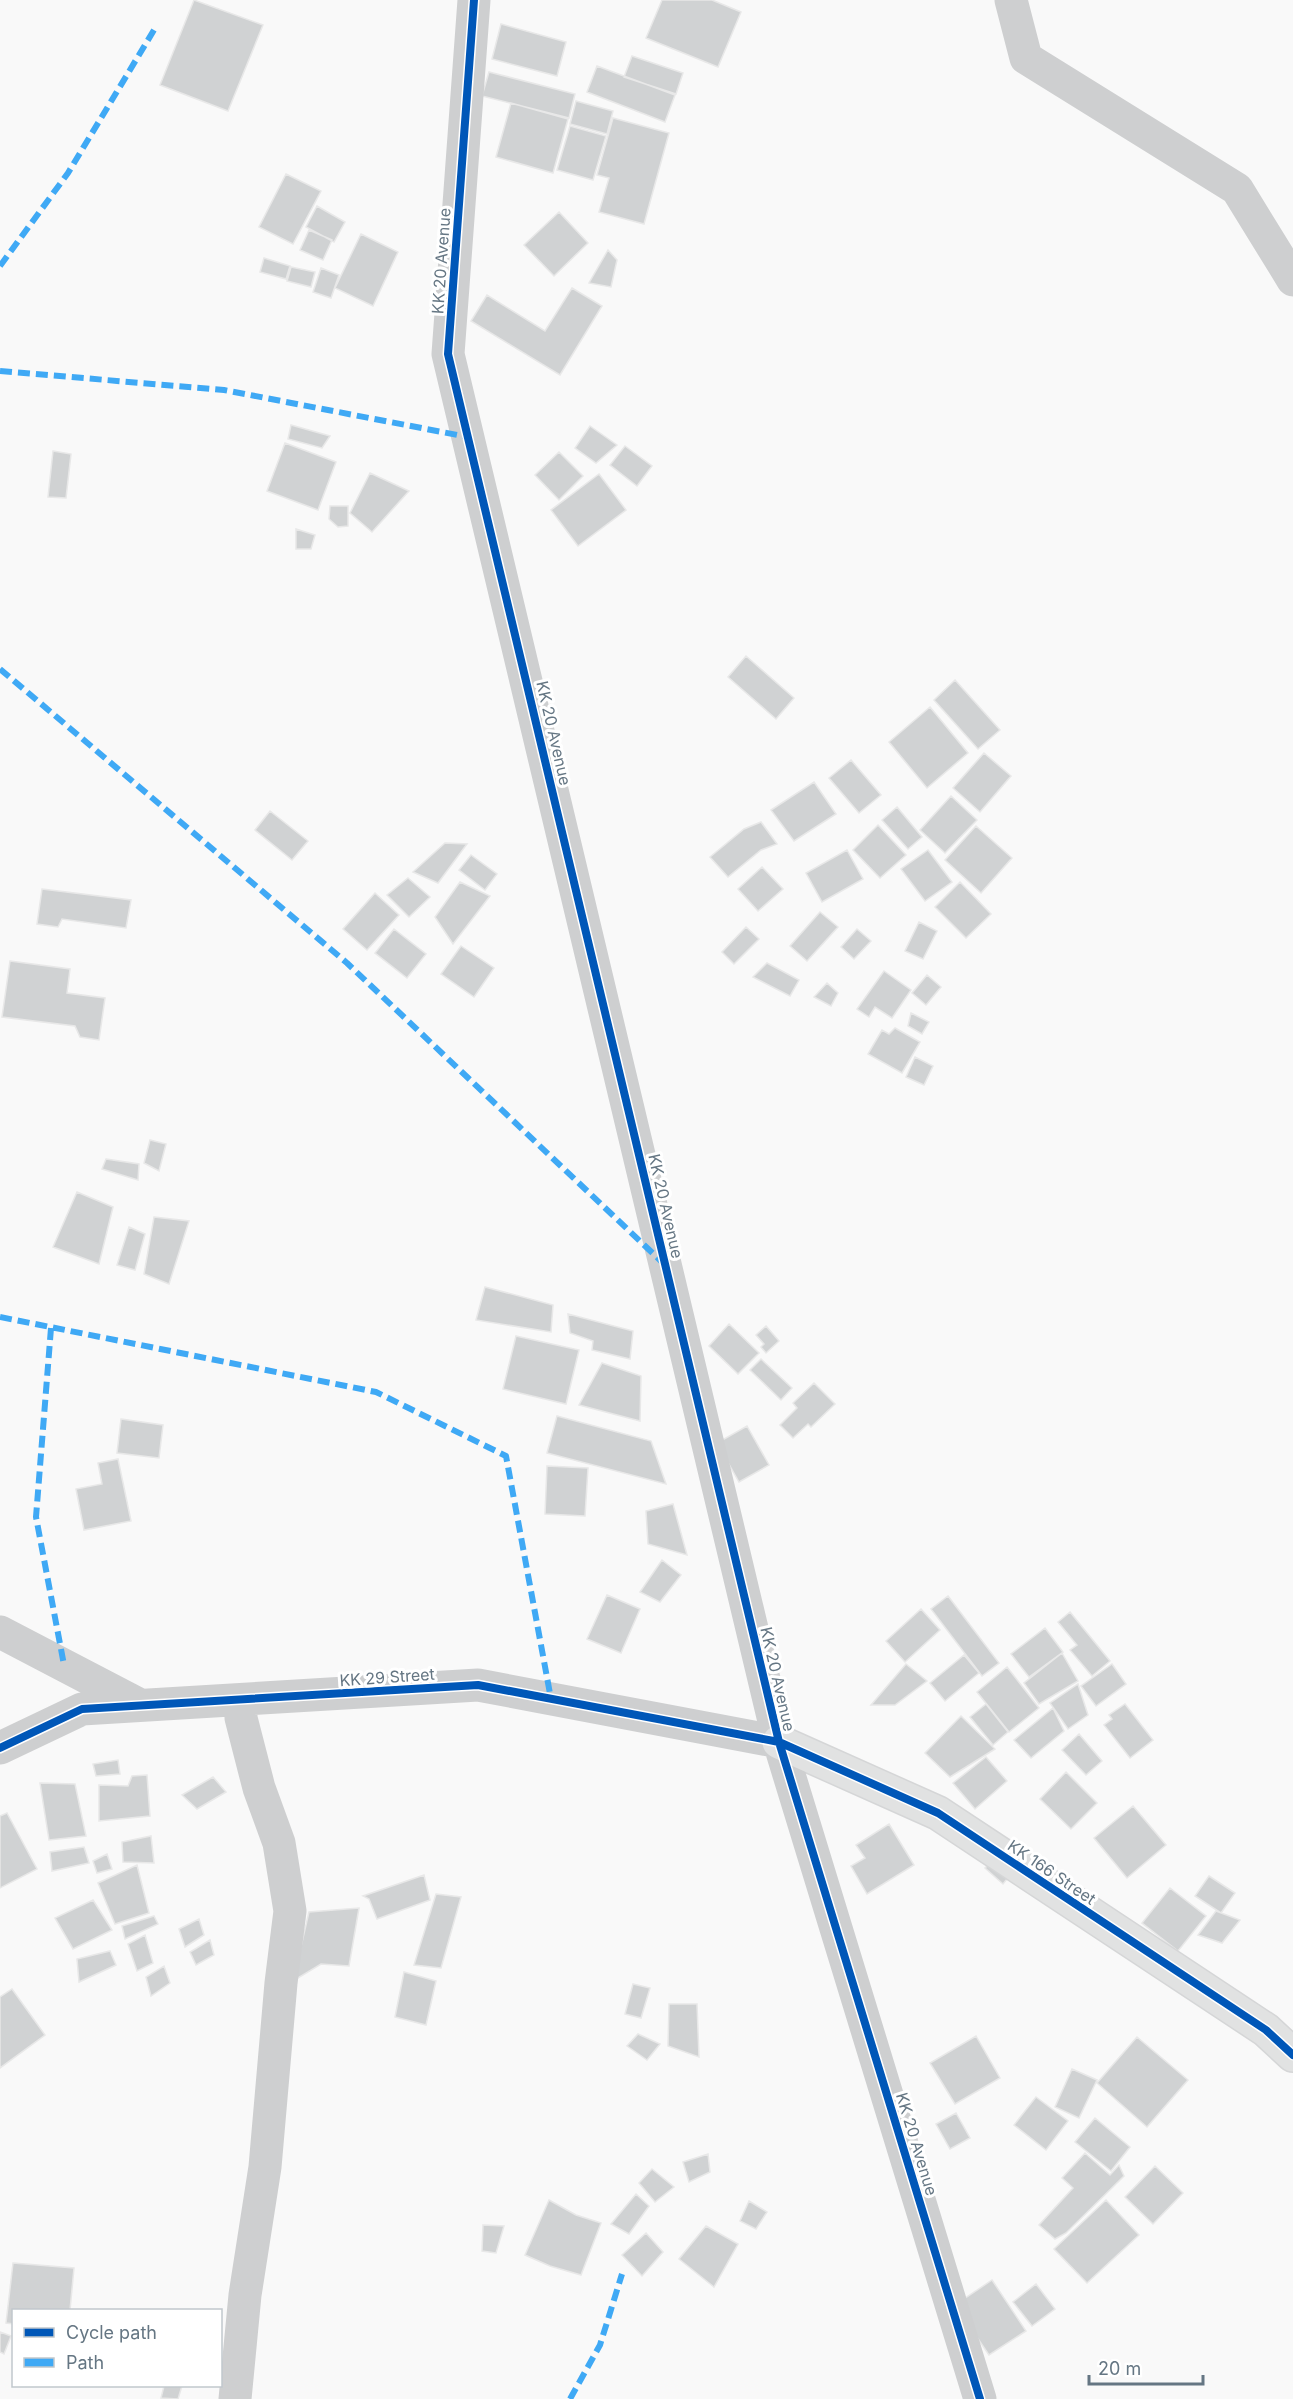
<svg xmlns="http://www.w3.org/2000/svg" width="1293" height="2399" font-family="Inter,sans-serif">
  <rect width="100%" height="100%" fill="#f9f9f9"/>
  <path fill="#d0d2d3" stroke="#e8e8e8" stroke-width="1.5" d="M194,0L263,25L228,111L160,85Z
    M662,0H712L741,12L718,67L646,38Z
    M501,24L566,42L557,76L492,59Z
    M632,56L683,73L676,94L624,77Z
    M597,66L675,95L665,122L587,92Z
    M489,72L575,94L569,118L482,96Z
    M576,101L613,111L607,134L570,124Z
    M511,103L568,119L553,173L496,157Z
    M613,118L669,133L644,224L599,212L609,178L597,175Z
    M570,126L606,136L593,180L557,170Z
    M286,174L321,191L293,244L259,227Z
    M317,206L345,222L334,242L306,227Z
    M559,212L588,243L554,276L524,245Z
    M309,230L332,240L323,260L300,250Z
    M361,234L398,252L373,306L335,288Z
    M608,250L617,260L611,287L589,283Z
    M264,258L290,266L286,279L260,272Z
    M291,267L315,272L311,287L287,281Z
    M321,268L339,275L331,298L313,292Z
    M572,288L602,306L560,375L471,321L487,295L545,331Z
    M291,425L330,436L322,448L288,439Z
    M590,426L617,445L596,463L575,448Z
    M285,443L336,462L318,510L267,491Z
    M625,446L652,466L637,486L610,465Z
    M53,451L71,454L66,498L48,497Z
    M559,452L583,476L559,500L535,475Z
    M370,473L409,491L372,532L350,513Z
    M599,474L626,510L578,546L551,510Z
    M330,506H348V526L338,527L329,519Z
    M296,529L315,535L311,549H296Z
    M746,656L794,698L776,719L728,677Z
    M955,680L1000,730L978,749L934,700Z
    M930,707L968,753L927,788L889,742Z
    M984,753L1011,776L980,812L953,788Z
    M851,760L881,795L859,813L829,778Z
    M814,782L836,814L794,841L771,810Z
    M951,796L977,820L945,853L920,830Z
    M897,807L922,837L908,849L882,820Z
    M270,811L308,841L292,860L255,830Z
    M761,822L777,844L761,850L728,877L710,857L744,829Z
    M878,825L906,855L880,878L853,850Z
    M976,826L1012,858L981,893L945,860Z
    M445,843L467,844L438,883L413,872Z
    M847,850L863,879L822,902L806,873Z
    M928,850L952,882L925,901L901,869Z
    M471,855L497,874L485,890L459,870Z
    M762,867L783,889L758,911L738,889Z
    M408,878L430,897L409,917L387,895Z
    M460,882L490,896L453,944L435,917Z
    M960,882L991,914L966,938L935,907Z
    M42,889L131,900L126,928L62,919L58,927L37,924Z
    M375,893L399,915L367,950L343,929Z
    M820,912L838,927L807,961L790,946Z
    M919,922L937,931L923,959L905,951Z
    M746,927L759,939L734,964L722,952Z
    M394,929L426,954L407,978L375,953Z
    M857,929L871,941L854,959L841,947Z
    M461,946L494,968L474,997L441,974Z
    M10,961L70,969L67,993L105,998L99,1040L80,1037L75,1026L2,1017Z
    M767,963L799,980L790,996L753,977Z
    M884,971L911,990L892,1018L875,1007L869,1017L857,1009Z
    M927,975L941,987L926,1005L912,993Z
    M827,983L838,993L831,1006L814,997Z
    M911,1013L929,1022L922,1034L908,1026Z
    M895,1028L920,1042L902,1073L868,1054L882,1030L889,1034Z
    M915,1057L933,1066L924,1085L906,1077Z
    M150,1140L166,1144L159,1171L144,1163Z
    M106,1159L139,1164L138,1180L102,1169Z
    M77,1192L113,1207L99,1264L53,1247Z
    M154,1217L189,1221L169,1284L144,1274Z
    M129,1227L145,1234L135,1270L117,1265Z
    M485,1287L553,1305L551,1332L476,1320Z
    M568,1314L633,1331L630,1359L592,1350L593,1341L570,1333Z
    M729,1324L759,1353L738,1374L709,1346Z
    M766,1326L779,1341L766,1353L761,1347L764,1344L756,1335Z
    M516,1336L579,1350L566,1404L503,1389Z
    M761,1359L792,1388L781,1400L750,1370Z
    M602,1363L641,1376L640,1421L579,1405Z
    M814,1383L835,1404L811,1427L808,1424L793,1438L780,1425L797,1408L793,1403Z
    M557,1416L651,1441L666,1484L547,1453Z
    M121,1419L163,1425L159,1458L117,1453Z
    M747,1426L769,1465L739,1482L717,1443Z
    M118,1459L131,1521L84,1530L76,1489L102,1484L98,1463Z
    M547,1466L588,1468L585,1516L545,1514Z
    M673,1504L687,1555L648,1544L646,1511Z
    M662,1560L681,1575L660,1602L640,1592Z
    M607,1595L640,1609L621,1653L587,1639Z
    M948,1596L999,1663L982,1676L931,1609Z
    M921,1609L940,1630L905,1662L886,1641Z
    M1070,1612L1110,1661L1092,1676L1070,1650L1077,1645L1058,1622Z
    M1045,1628L1063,1652L1029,1677L1011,1654Z
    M1062,1653L1078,1681L1039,1704L1024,1683Z
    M964,1655L979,1673L945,1701L930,1683Z
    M906,1664L927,1681L895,1705H871Z
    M1112,1664L1126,1684L1096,1706L1081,1686Z
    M1007,1667L1039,1708L1009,1732L977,1692Z
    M1078,1684L1088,1715L1068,1729L1050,1703Z
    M986,1704L1008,1732L993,1745L970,1717Z
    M1125,1704L1153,1740L1130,1758L1104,1725L1112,1719L1109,1715Z
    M1053,1708L1064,1731L1031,1758L1014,1740Z
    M961,1716L995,1749L950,1777L925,1753Z
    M1079,1734L1102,1761L1086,1775L1062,1750Z
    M986,1757L1007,1781L975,1809L953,1783Z
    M118,1760L120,1774L96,1776L93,1764Z
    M1066,1772L1097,1803L1071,1829L1040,1799Z
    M147,1775L150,1816L99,1821V1785L128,1786L132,1776Z
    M213,1777L226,1792L197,1809L182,1795Z
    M40,1783L75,1784L86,1836L49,1840Z
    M1133,1806L1166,1845L1127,1878L1094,1838Z
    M7,1813L37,1869L0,1888V1816Z
    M889,1824L914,1865L867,1894L851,1866L865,1858L856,1845Z
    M151,1836L154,1863L123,1862L122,1842Z
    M84,1847L89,1863L52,1871L50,1852Z
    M107,1854L112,1869L97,1873L93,1861Z
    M994,1859L1011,1874L1003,1884L985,1868Z
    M137,1865L149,1913L115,1924L98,1883Z
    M424,1875L430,1900L377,1919L369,1899L363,1896Z
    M1209,1876L1235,1893L1221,1913L1195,1896Z
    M1170,1888L1206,1916L1178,1951L1142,1923Z
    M436,1894L461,1897L441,1968L414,1965Z
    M93,1900L112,1930L73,1949L55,1918Z
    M359,1908L349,1966L321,1964L293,1981L309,1912Z
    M1216,1911L1240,1920L1222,1943L1198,1935Z
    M154,1916L158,1924L125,1939L122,1926Z
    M199,1919L204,1935L185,1947L179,1929Z
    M145,1935L153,1963L137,1971L128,1944Z
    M210,1940L214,1955L196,1965L190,1952Z
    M110,1951L116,1965L79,1982L77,1959Z
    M164,1966L170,1983L151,1996L146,1977Z
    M404,1972L436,1981L426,2025L395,2017Z
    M633,1984L650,1988L641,2018L625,2014Z
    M12,1989L45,2035L0,2068V1997Z
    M669,2004H697L699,2057L668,2046Z
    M638,2034L660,2044L647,2060L627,2046Z
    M976,2036L1000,2078L955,2104L930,2063Z
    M1137,2037L1188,2080L1147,2127L1097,2083Z
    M1072,2069L1097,2080L1079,2118L1055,2107Z
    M1036,2097L1068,2121L1046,2150L1014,2125Z
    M956,2113L970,2138L950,2149L936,2124Z
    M1095,2118L1130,2147L1111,2171L1075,2142Z
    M1085,2153L1110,2175L1119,2165L1124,2176L1066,2233L1055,2239L1039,2225L1073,2188L1062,2178Z
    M708,2154L710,2172L689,2182L683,2162Z
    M1155,2166L1183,2193L1153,2224L1125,2197Z
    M652,2169L674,2187L655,2202L639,2183Z
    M636,2194L649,2206L629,2234L611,2224Z
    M549,2200L576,2215L601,2223L581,2275L550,2266L525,2255Z
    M1106,2200L1139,2235L1087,2283L1054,2249Z
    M749,2201L767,2212L756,2229L740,2221Z
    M483,2225L504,2226L496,2253L482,2251Z
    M706,2226L738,2244L714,2287L679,2259Z
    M646,2233L663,2252L642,2276L622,2255Z
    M13,2263L74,2268L70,2310H14V2324L6,2323Z
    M992,2280L1026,2331L989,2355L955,2305Z
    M1036,2284L1055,2309L1032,2326L1013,2302Z
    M0,2332L11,2336L4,2354L0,2352Z
    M164,2386H182L178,2399L161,2398Z"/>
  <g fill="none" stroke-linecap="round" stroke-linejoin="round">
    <defs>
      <path id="secondary" d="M779,1742L938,1813L1266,2030L1293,2055"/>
    </defs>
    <use href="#secondary" stroke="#d5d6d7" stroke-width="36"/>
    <path stroke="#cecfd0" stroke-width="33" d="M474,0L448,354L779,1742L980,2399
      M1011,0L1026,58L1237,189L1293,280
      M0,1632L140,1705
      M0,1748L82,1709L478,1685L779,1742
      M235,2399L245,2295L265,2167L281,1983L290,1911L279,1843L259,1788L241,1718V1700"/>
    <use href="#secondary" stroke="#e1e2e2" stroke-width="33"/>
    <path stroke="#3fa9f5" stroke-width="6" stroke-dasharray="12 6" stroke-linecap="butt" d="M0,266L68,173L154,30
      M0,371L224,390L468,437
      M0,669L347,963L662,1262
      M0,1317L376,1392L506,1456L551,1699
      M51,1328L36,1517L64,1665
      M570,2399L600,2345L622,2274"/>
    <defs>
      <path id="cycleway" d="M474,0L448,354L779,1742L980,2399
        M0,1748L82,1709L478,1685L779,1742L938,1813L1266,2030L1293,2055"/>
    </defs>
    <use href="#cycleway" stroke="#fff" stroke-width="11"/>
    <use href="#cycleway" stroke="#0057b8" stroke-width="8"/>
  </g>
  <g text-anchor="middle" stroke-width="6" stroke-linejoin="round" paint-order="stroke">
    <g font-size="16" fill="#657683" stroke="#fff">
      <text transform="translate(441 261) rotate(-86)" y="6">KK 20 Avenue</text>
      <text transform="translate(554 733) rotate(77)" y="6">KK 20 Avenue</text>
      <text transform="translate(666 1206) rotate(77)" y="6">KK 20 Avenue</text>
      <text transform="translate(387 1677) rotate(-4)" y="6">KK 29 Street</text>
      <text transform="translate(778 1679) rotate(77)" y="6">KK 20 Avenue</text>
      <text transform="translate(1052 1872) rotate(34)" y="6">KK 166 Street</text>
      <text transform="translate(917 2144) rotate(73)" y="6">KK 20 Avenue</text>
    </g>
  </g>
  <rect x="12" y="2309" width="210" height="78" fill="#ffffff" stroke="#c1c8cd" stroke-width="1.5"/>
  <rect x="24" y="2328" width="30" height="9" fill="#0057b8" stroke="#c1c8cd" stroke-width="1.5"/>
  <text x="66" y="2339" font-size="18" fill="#657683">Cycle path</text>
  <rect x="24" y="2358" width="30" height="9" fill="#3fa9f5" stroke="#c1c8cd" stroke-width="1.5"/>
  <text x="66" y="2369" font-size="18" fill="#657683">Path</text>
  <path d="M1089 2375v9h114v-9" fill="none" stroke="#657683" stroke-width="3"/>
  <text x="1098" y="2375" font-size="18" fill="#657683" stroke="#ffffff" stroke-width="4.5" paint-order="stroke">20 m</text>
</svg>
